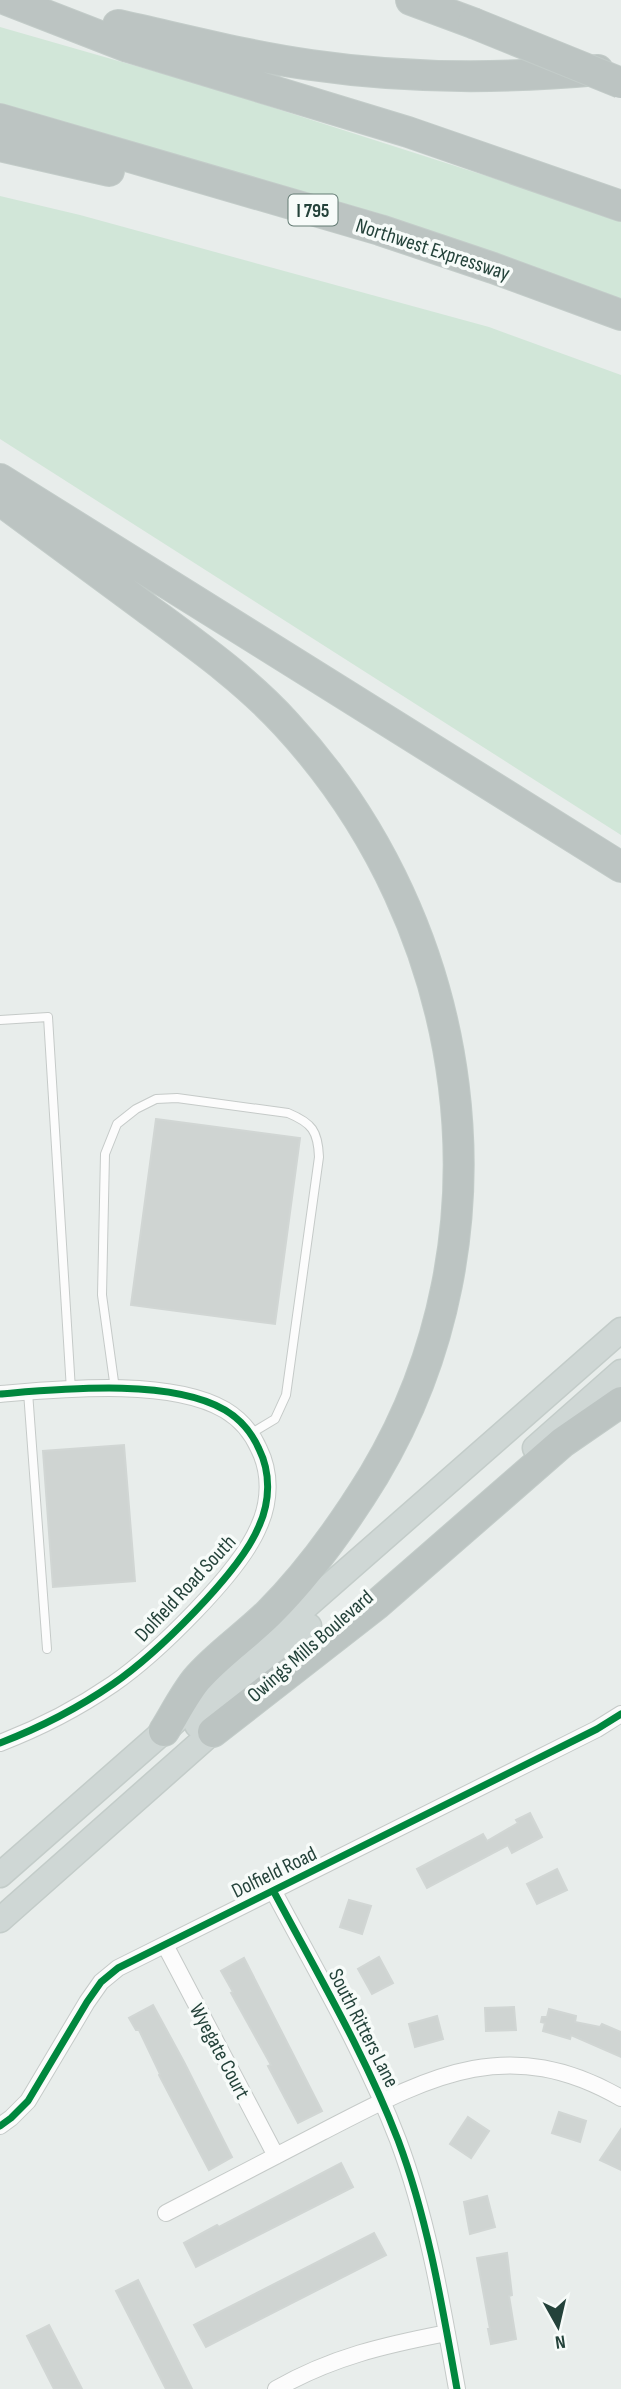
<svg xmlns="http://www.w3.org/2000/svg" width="621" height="2389" font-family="'Sofia Sans Condensed',sans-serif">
  <rect width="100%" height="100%" fill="#e8edeb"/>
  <path fill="#d1e6d8" d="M0,27L209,87L621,219V304L0,107Z
    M0,196L80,215L489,327L621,375V835L0,439Z"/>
  <path fill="#cfd4d2" stroke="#d1d6d4" stroke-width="2" d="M156,1119L300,1138L275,1324L131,1305Z
    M124,1445L135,1581L53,1587L43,1451Z
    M530,1813L542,1837L512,1853L508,1845L427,1888L417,1869L483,1834L487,1841L518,1823L516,1820Z
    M557,1869L567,1890L537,1904L527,1884Z
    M349,1900L371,1906L362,1934L340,1927Z
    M379,1957L393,1983L372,1994L358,1969Z
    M244,1958L322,2111L298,2123L268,2066L271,2065L231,1993L233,1992L221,1971Z
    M153,2005L184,2062L232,2157L209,2170L159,2075L160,2074L139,2030H136L129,2018Z
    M514,2007L516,2030L486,2031L485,2008Z
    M549,2009L576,2016L575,2022L600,2027L602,2024L621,2032V2057L571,2035L570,2039L543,2031L545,2023L541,2022L542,2017H547Z
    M437,2016L443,2039L415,2047L409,2024Z
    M559,2112L586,2121L580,2142L552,2133Z
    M468,2117L489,2131L471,2158L450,2144Z
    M621,2129V2170L600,2160Z
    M341,2163L353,2187L196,2267L184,2243L217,2225L219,2227Z
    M487,2196L495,2227L470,2234L464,2202Z
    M374,2233L386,2255L206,2347L194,2325Z
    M507,2253L512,2295L509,2296L516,2339L491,2344L488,2329H490L477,2258Z
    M138,2280L192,2389H166L116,2291Z
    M49,2325L82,2389H54L27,2336Z"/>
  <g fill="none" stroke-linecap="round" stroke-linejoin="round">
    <defs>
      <path id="service" d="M0,1020L48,1017L71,1390
        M115,1389L102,1295L105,1154L117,1124L136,1109L156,1099L177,1098L288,1113C312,1123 318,1131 319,1157L286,1395L275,1419L250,1434
        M28,1392L47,1649"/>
      <path id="minor" d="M0,1394C62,1389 170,1378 225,1410C240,1419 252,1433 259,1449C271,1473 270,1502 259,1526C240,1573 155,1655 113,1684C78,1708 39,1728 0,1743
        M274,1892C317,1973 365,2054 398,2140C428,2220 442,2305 457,2389
        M165,1945L276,2156
        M0,2126L11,2118L28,2101L87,2002L101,1982L118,1968L597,1729L621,1714
        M166,2213C218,2186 270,2159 322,2132C427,2078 506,2032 621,2098
        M276,2389C332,2357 385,2345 447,2333"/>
      <path id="primary" d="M535,1448L621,1372
        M197,1725L309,1626
        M0,1875L621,1330
        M0,1920L226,1720"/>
      <path id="motorway" d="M7,0L128,47L408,132L621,206
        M411,0L473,23
        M118,25C182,39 246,56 311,65C407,79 502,79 598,70
        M0,119L380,230L493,268L621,315
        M0,146L109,171
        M0,479L621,867
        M0,500C49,536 98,572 146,608C195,644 245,679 286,724C473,926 517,1236 374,1475C344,1524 309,1573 269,1613C246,1636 216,1656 196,1680C184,1695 174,1715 164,1731
        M213,1732L376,1605L563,1442L621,1402"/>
    </defs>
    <use href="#service" stroke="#c5cac8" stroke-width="10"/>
    <use href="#minor" stroke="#c5cac8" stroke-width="18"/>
    <use href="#primary" stroke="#c3ccc9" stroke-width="27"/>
    <use href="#motorway" stroke="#c3ccc9" stroke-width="32"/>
    <use href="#service" stroke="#fcfcfc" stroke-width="8"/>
    <use href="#minor" stroke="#fcfcfc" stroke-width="16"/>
    <use href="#primary" stroke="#cfd7d5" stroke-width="24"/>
    <use href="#motorway" stroke="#bcc4c2" stroke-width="30"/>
    <defs>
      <path id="motorway-bridge" d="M473,23L621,83"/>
    </defs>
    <use href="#motorway-bridge" stroke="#c3ccc9" stroke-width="32" stroke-linecap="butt"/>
    <use href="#motorway-bridge" stroke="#bcc4c2" stroke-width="30"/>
    <defs>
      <path id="cycleway" d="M0,1394C62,1389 170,1378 225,1410C240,1419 252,1433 259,1449C271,1473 270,1502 259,1526C240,1573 155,1655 113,1684C78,1708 39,1728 0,1743
        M274,1892C317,1973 365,2054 398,2140C428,2220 442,2305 457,2389
        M0,2126L11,2118L28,2101L87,2002L101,1982L118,1968L597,1729L621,1714"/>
    </defs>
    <use href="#cycleway" stroke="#f7fbf9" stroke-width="11"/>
    <use href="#cycleway" stroke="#00873e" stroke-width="7"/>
  </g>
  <g text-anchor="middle" stroke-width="7" stroke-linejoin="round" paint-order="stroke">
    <rect fill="#f7fbf9" stroke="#637a73" stroke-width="2" x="288.5" y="194.5" width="49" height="31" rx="5"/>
    <g font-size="19" font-weight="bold" fill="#24423a">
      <text x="313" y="217">I 795</text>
    </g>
    <g font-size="21" fill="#24423a" stroke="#f7fbf9">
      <text transform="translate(433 249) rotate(18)" y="7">Northwest Expressway</text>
      <text transform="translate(185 1588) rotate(-47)" y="7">Dolfield Road South</text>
      <text transform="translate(310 1646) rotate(-41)" y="7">Owings Mills Boulevard</text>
      <text transform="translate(274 1872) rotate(-26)" y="7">Dolfield Road</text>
      <text transform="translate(364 2028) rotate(63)" y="7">South Ritters Lane</text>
      <text transform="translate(220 2051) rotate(62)" y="7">Wyegate Court</text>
    </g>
  </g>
  <g transform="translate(558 2326) rotate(172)" stroke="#f7fbf9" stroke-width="5" paint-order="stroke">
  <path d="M0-5L12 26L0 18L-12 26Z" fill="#24423a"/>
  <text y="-10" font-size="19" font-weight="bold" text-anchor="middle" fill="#24423a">N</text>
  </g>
</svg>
